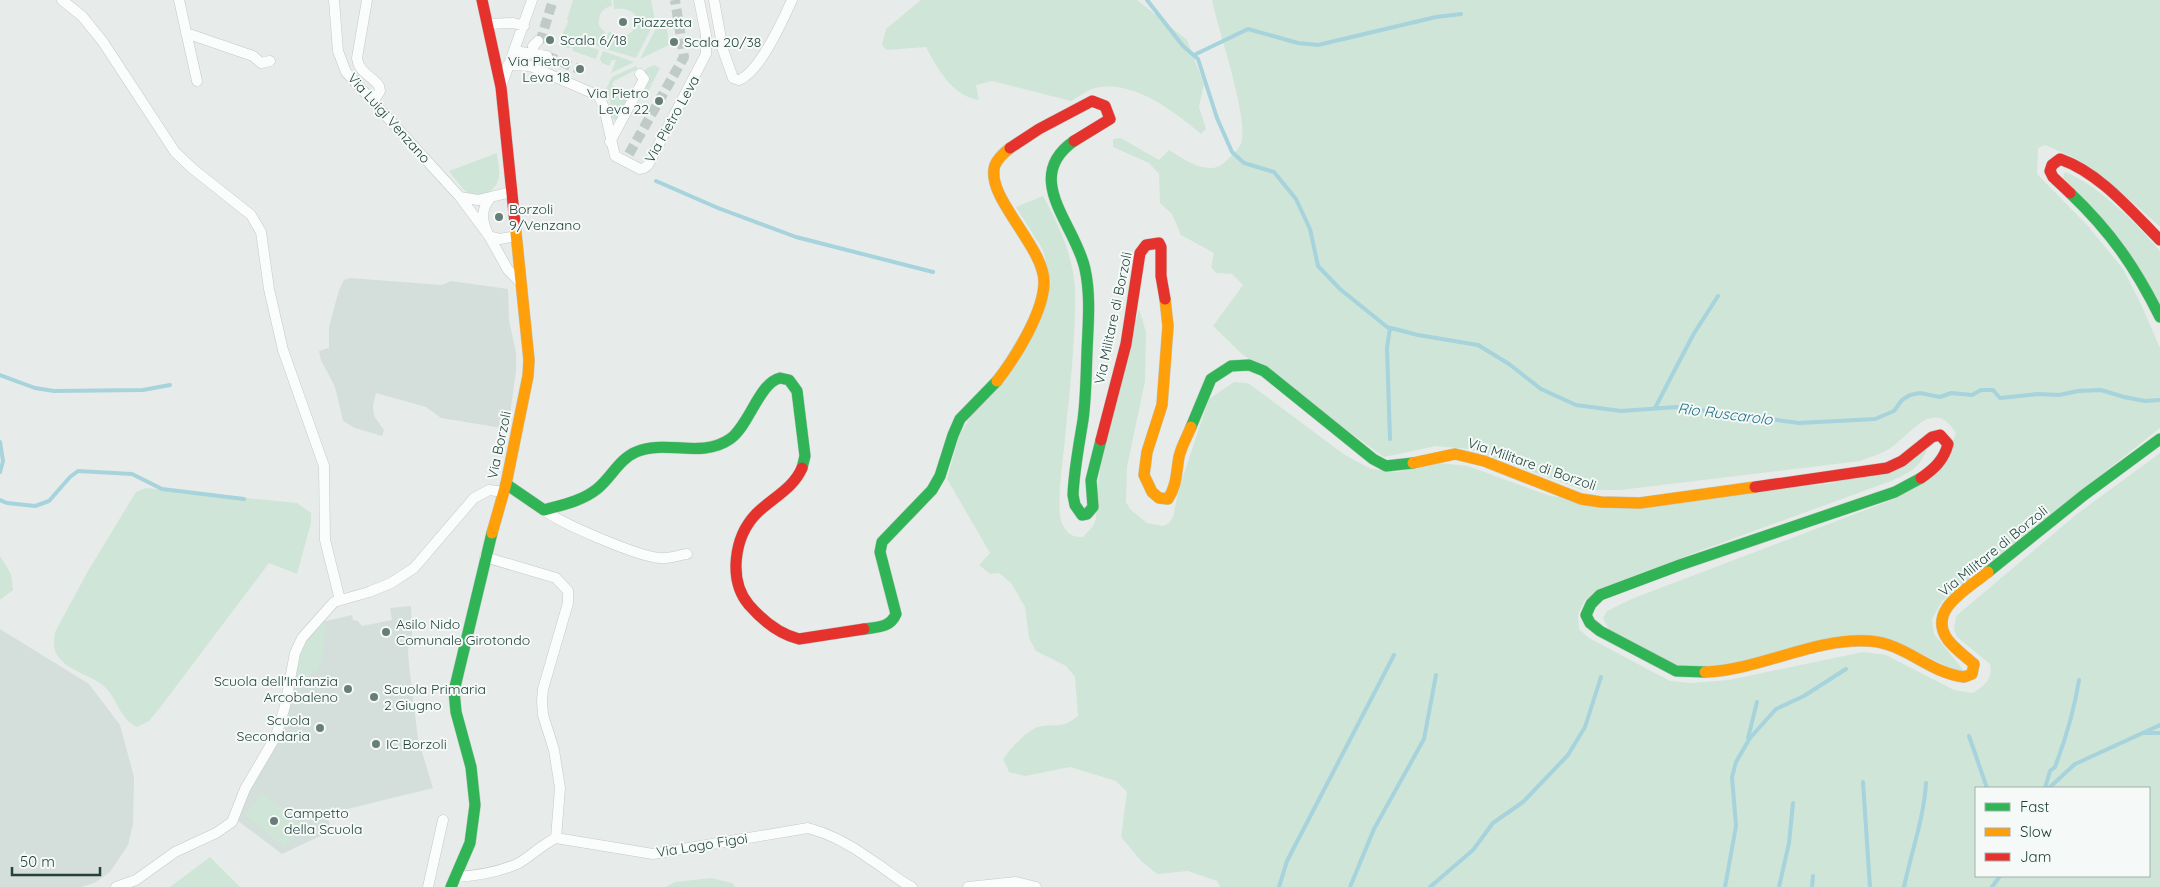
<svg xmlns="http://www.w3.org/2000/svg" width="2160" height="887" font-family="Quicksand,sans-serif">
  <rect width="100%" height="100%" fill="#e7ecea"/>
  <path fill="#d4deda" d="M350,278L442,285L451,281L508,289L509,320L516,353V371L508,429L441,418L426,407L376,393L373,405L374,416L384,430L382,436L355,428L343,421L335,387L321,360L319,351L329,348V327L339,290L344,280Z
    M411,606L412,635L408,650L409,665L418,739L433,788L327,814L331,831L282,854L234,818L267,752L316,621H326L352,615L353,620L358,621L362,626L392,620L390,608Z
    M0,629L89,684L120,725L134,777L133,824L128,845L110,872L96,882L82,887H0Z"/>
  <path fill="#cfe5d7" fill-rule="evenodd" d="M573,0H611L612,6C601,8 598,16 599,26L605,32L601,47L562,35L568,22L567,19Z
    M613,0H651L655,21L636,58L603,48L609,31C634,50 654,5 614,9Z
    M921,0H1137L1187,40L1204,84L1199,107L1206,129L1201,134C1174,111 1130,77 1092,89C1085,92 1078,97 1071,101L992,81L976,85L979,100C952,96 937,68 926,47L887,50L882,45L886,29Z
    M1212,0H2160V227L2121,192L2075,158L2045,145L2038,148L2037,174L2088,226L2123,269L2140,302L2160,348V428L1942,601L1932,619L1934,634L1964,671L1961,673L1893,640L1704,670L1679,668L1609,630L1603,618L1607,611L1634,598L1897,498L1947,457L1956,433C1933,396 1911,435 1889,449C1881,454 1870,457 1860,461L1620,490H1583L1469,449L1436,446L1384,457L1242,354L1213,326L1243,285L1232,274L1216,273L1211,267L1214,253L1181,235L1172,214L1160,203L1159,174L1149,163L1113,147V139L1121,138L1159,160L1169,150C1185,160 1211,179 1227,160C1231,156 1237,151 1240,146C1252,124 1217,28 1212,0Z
    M666,19L669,45L640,59L660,21Z
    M561,38L599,50L596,59L573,51L572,47L568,48L559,44Z
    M603,51L634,62L611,73L616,60H612L609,66L602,63L600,59Z
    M654,65L660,68L647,94L643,91L650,76L644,72L647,68Z
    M636,66L638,69L614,81L612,85L631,99L619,122L611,117L610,96L604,93L612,77Z
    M497,153C497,160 500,169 499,176C498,189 483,200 470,194C463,191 455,178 449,171Z
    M2065,172C2097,184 2137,224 2160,251V303L2063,177Z
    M1043,196C1059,225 1073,255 1075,289C1076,342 1069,396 1064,449C1062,465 1057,506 1061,521C1065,532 1072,538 1083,537L1093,526L1096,519L1098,486L1103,445L1139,309L1146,332L1145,381L1127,467L1126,502L1130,509L1147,523L1163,526L1169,523L1173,517L1179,488L1209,399L1234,382L1248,383L1345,455L1371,469L1397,472L1438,463L1468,466L1547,495L1612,507L1833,483L1927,449C1920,468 1909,473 1891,481L1691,554L1585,600L1578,614L1579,629L1589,638L1670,681L1691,683L1729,680L1863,652L1886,655L1954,690L1973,693C1985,685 1993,679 1990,664L1957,637L1954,630L1956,616L2077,514L2160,453V887H1220L1217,881L1188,871L1157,874L1141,861L1121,837L1127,792L1116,781L1070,767L1025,776L1009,772L1003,759C1010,749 1026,731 1038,727C1058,722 1059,731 1078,716L1075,677L1066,666L1036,651L1029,638L1025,607L1011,583L999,573L990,574L979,565L990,553L947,479L959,436L1051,283L1043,250L1016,207ZM1976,788H2149V876H1976Z
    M146,488L297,503L311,513V523L297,574L269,563L162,705L149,721L137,727C120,719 118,701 106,688C93,675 68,672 57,655C53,649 54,640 55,632L88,571L136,492Z
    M0,556L11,574L13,590L0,600Z
    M316,621H326L323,657L317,671L291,686L295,653Z
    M262,793L303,826L285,848L245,815Z
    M210,857L240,887H170Z
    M712,878L732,883L735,887H666L675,882Z"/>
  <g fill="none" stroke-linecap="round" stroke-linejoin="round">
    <path stroke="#a6d3dc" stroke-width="4" d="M1147,0L1183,46L1198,59L1217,118L1232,152L1244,163L1274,172L1296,199L1310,229L1318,266L1340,289L1387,327L1418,335L1478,345L1509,364L1541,389L1576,405L1621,411L1677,407L1714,412L1754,420L1762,418L1799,423L1875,419L1894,411L1902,400L1910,395L1920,393L1940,397L1951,393L1972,395L1981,390H1993L2000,398L2038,394L2059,395L2078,391L2101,390L2124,397L2145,401L2160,400
      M1194,55L1248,29L1298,43L1318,45L1436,17L1461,14
      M656,181L718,208L796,237L933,272
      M1390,328L1387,348L1390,439
      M0,375L35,388L54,391L143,390L170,385
      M1655,408L1693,335L1718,296
      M0,442L3,461L0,472
      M0,500L7,503L35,506L49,501L70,477L78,471L132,474L162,489L244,499
      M2145,733H2160
      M1969,736L1987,788
      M1748,738L1757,702
      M1863,782L1870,887
      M2045,788L2050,771L2055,767C2066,738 2074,711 2079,680
      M2049,788L2075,764L2160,725
      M1279,887L1287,861L1394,655
      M1350,887L1374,829L1424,739L1436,675
      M1430,887L1473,850L1493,823L1523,802L1568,755L1585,727L1601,677
      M1725,887L1736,826L1732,777L1736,762L1750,738L1776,709L1804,696L1846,669
      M1779,887L1789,843L1793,803
      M1812,887L1813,876
      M1904,887C1911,853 1924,818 1926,783
      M1992,887L2000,876"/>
    <path stroke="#c0cac7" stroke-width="10" stroke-dasharray="10 5" stroke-linecap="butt" d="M538,41L541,39L553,0
      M547,56L581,70
      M629,154L684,57L675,0"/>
    <defs>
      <path id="street" d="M62,0L82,16L103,42L175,152L193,169L251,215L261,232L269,289L283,350L324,466L325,540L340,600
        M179,0L197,81
        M334,0L338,51L346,72L460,197L489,236L508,270L521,283
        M367,0L357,58C359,73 371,75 379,86L380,91L373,102
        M714,0L723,50L733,78L739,80C760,72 783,20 792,0
        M487,24L513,23L524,26
        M186,33L253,56L261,63L270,61
        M514,51L547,56
        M534,54L533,46L538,41
        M508,65L530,66L599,96L604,108L615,156L640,169L644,168L648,165L706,54V35L699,0
        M501,87L532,0
        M610,142L644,79L640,74
        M460,197L478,200L511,192
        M490,198C480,211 482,222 489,236L500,239L516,236
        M544,510C560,523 641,558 661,558C669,559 679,555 687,554
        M485,557L556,578L568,591V603L543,689L542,701L543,715L554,750L560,788L556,838
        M455,877C475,876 498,872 517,864C529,858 541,845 556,838L653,854L808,828C831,834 851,845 870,859C885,868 897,880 912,887
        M116,887L136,880L175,852L216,833L232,822L245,789L276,736L285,706L295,653L302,638L334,602L369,592L391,583L414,568L474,498L489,490L504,492
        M428,887L443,820
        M968,887L1016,882L1036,887"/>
      <path id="fast" d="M1074,141C1021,178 1076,225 1085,269C1091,296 1088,325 1087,352C1086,375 1086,398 1083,420C1079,445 1074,470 1073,495L1075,505L1082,515L1087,514L1093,507L1091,480L1101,440
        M2070,193C2111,232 2135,267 2160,317
        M1191,427L1211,379L1231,366L1249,365L1264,371L1373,459L1386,466L1413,463
        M506,484L544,510C562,505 582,501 597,489C611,478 619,459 636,452C666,439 701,459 730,439C749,426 759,383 780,378L789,380L797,391L805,456L802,468
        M1988,572L2084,495L2160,439
        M864,629C877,627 890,628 896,614L880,552L882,542L932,490L940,476L953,435L960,419L997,381
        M1705,672L1676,671L1600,631L1590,623L1586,615L1591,604L1600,595L1680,565L1895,492L1921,478
        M451,887L470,843L475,805L471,767L456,712L454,691L492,533"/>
      <path id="slow" d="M1165,299L1168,326L1162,405L1147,452L1144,475L1152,492L1159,498L1168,499C1177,485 1176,473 1179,457C1181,447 1187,437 1191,427
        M997,381C1015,358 1044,312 1044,282C1044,246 984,196 995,165C998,158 1005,152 1010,148
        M1413,463L1455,454L1484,461L1581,499L1601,502L1640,503L1755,487
        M492,533L506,484L528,376L529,360L515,223
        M1705,672C1760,670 1816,637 1869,641C1905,643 1929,673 1964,677L1972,674L1974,664C1966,657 1955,649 1948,640C1926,610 1968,589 1988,572"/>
      <path id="jam" d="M482,0L501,87L515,223
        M1010,148L1039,129L1092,101L1105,106L1110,119L1074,141
        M2070,193L2053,177L2050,171L2052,165L2060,159C2100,173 2131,211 2160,240
        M1101,440L1126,344L1140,253L1146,245L1159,243L1161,247V276L1165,299
        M802,468C793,489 772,498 756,514C734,537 728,580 749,605C763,621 779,634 799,639L864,629
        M1755,487L1887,468L1902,461L1932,437L1940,435L1948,444C1944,460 1934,469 1921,478"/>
    </defs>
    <use href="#street" stroke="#c4c9c7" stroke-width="11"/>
    <use href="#fast" stroke="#c2cac7" stroke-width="12"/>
    <use href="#slow" stroke="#c2cac7" stroke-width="12"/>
    <use href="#jam" stroke="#c2cac7" stroke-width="12"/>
    <use href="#street" stroke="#fbfcfc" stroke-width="10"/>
    <use href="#fast" stroke="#30b455" stroke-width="11"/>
    <use href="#slow" stroke="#ff9f0a" stroke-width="11"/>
    <use href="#jam" stroke="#e5322d" stroke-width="11"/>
  </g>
  <g fill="#677e78" stroke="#f5faf8" stroke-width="2">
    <circle cx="623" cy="22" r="5"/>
    <circle cx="550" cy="40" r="5"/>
    <circle cx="674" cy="42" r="5"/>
    <circle cx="580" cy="69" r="5"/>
    <circle cx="659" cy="101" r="5"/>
    <circle cx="499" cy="217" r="5"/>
    <circle cx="386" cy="632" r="5"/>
    <circle cx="348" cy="689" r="5"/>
    <circle cx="374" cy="697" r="5"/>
    <circle cx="320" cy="728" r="5"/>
    <circle cx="376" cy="744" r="5"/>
    <circle cx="274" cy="821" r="5"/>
  </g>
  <g text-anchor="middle" stroke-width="4" stroke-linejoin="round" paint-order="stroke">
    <g font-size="14" fill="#22423a" stroke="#f5faf8" text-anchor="start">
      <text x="633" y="27">Piazzetta</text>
      <text x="560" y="45">Scala 6/18</text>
      <text x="684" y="47">Scala 20/38</text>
      <text x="570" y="66" text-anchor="end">Via Pietro<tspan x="570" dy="16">Leva 18</tspan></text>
      <text x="649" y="98" text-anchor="end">Via Pietro<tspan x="649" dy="16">Leva 22</tspan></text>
      <text x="509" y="214">Borzoli<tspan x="509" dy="16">9/Venzano</tspan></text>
      <text x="396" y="629">Asilo Nido<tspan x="396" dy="16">Comunale Girotondo</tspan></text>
      <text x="338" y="686" text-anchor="end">Scuola dell'Infanzia<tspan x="338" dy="16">Arcobaleno</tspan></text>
      <text x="384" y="694">Scuola Primaria<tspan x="384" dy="16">2 Giugno</tspan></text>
      <text x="310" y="725" text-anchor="end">Scuola<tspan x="310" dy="16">Secondaria</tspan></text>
      <text x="386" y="749">IC Borzoli</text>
      <text x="284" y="818">Campetto<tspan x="284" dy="16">della Scuola</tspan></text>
    </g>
    <g font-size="14" fill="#22423a" stroke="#f5faf8">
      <text transform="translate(389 118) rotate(48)" y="5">Via Luigi Venzano</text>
      <text transform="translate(672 119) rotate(-61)" y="5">Via Pietro Leva</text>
      <text transform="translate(1113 318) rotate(-78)" y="5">Via Militare di Borzoli</text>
      <text transform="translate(499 445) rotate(-78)" y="5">Via Borzoli</text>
      <text transform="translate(1532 464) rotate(19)" y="5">Via Militare di Borzoli</text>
      <text transform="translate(1993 551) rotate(-39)" y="5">Via Militare di Borzoli</text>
      <text transform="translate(702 845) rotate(-9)" y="5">Via Lago Figoi</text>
    </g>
    <g font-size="15" font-style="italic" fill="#186d82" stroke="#f5faf8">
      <text transform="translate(1725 414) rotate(7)" y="5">Rio Ruscarolo</text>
    </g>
  </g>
  <rect x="1975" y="787" width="175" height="90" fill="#f5faf8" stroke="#a1b0ac"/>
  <rect x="1985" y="803" width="25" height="8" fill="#30b455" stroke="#a1b0ac"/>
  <text x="2020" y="812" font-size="15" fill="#22423a">Fast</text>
  <rect x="1985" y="828" width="25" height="8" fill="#ff9f0a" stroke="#a1b0ac"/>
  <text x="2020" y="837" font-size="15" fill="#22423a">Slow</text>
  <rect x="1985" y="853" width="25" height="8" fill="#e5322d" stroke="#a1b0ac"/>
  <text x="2020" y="862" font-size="15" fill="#22423a">Jam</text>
  <path d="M12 867v8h88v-8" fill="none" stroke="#22423a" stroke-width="2.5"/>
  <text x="20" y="867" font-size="15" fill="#22423a" stroke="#f5faf8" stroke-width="4" paint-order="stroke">50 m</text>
</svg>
